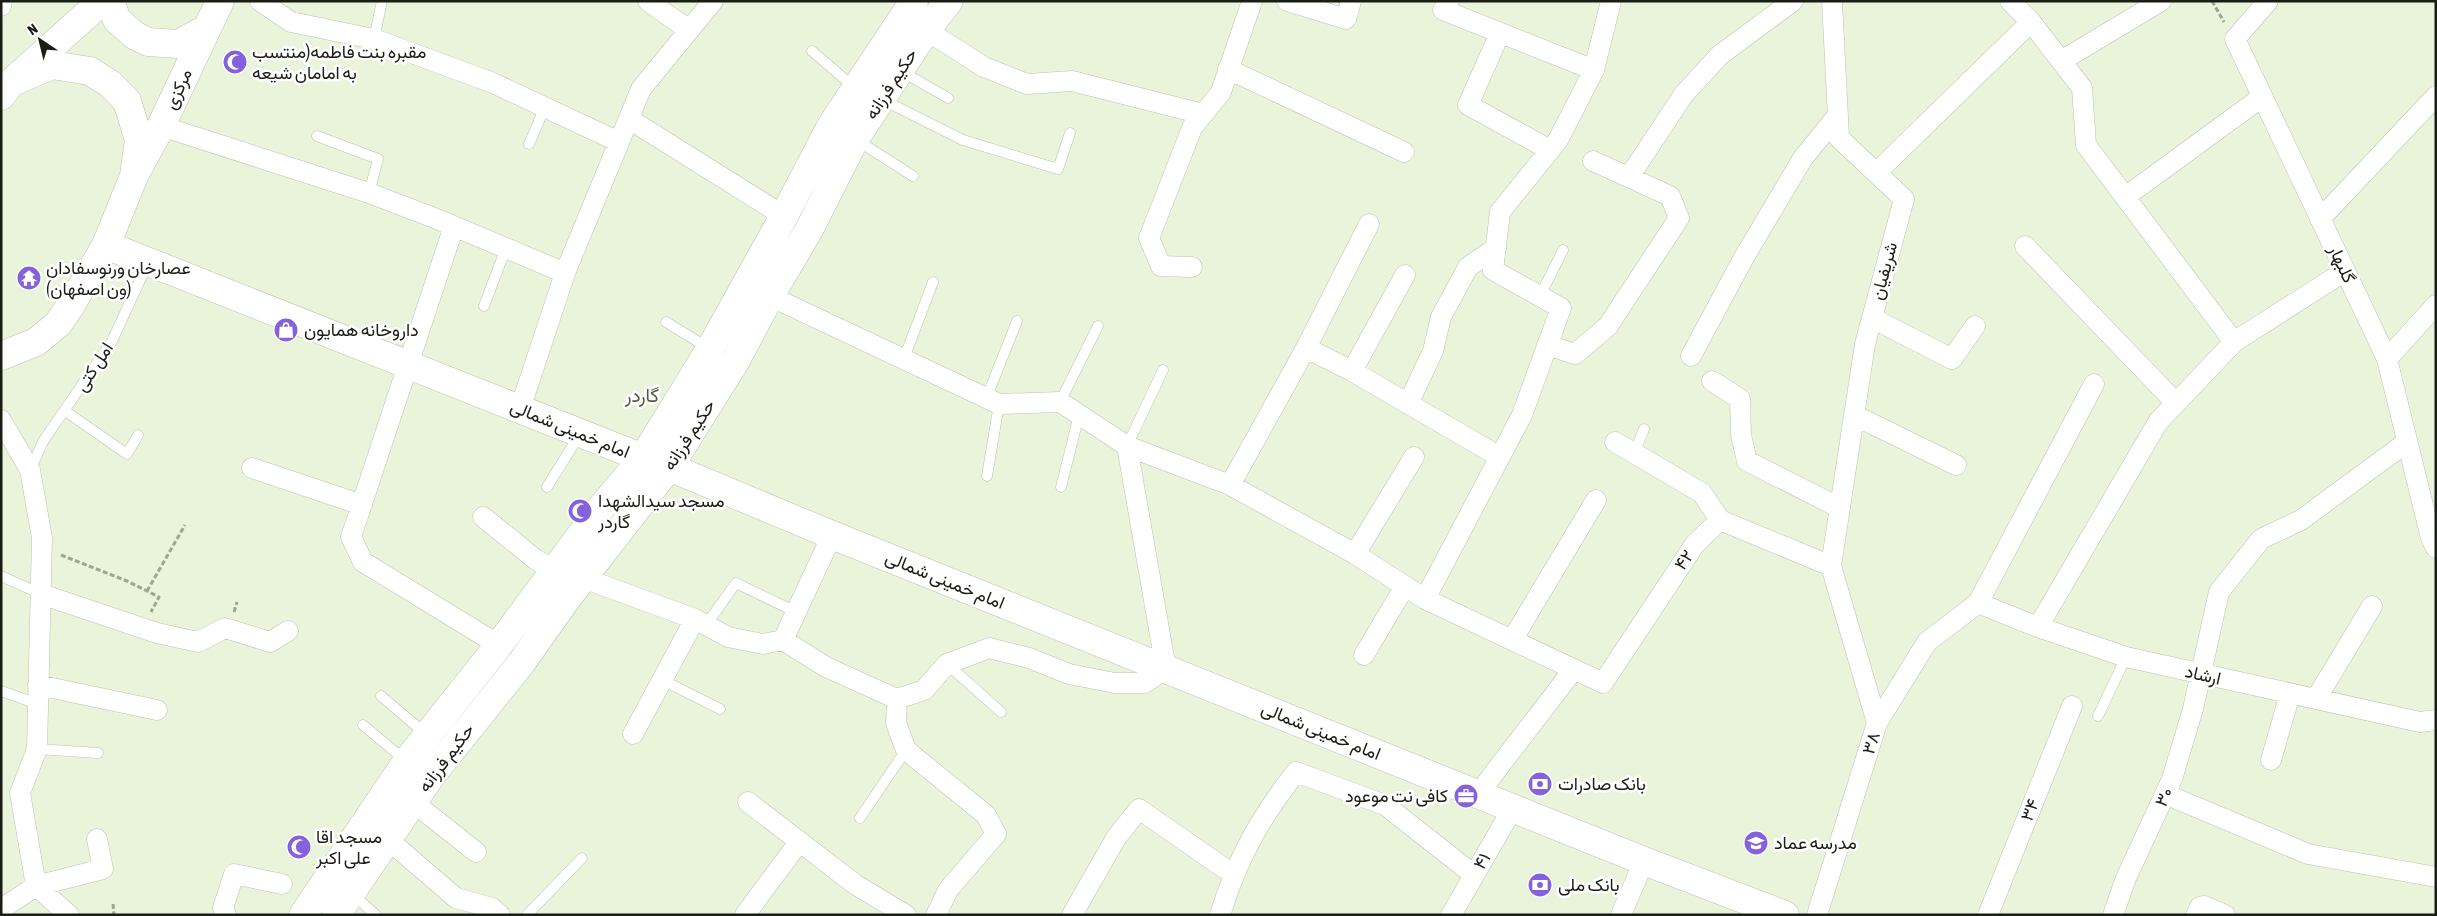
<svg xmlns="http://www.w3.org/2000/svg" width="2437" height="916" font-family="'Asap Condensed',Vazirmatn,sans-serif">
  <rect width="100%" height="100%" fill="#e9f4db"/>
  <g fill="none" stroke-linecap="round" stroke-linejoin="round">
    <defs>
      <path id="lane" d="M374,39L382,1
        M812,51L855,88
        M901,71L948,98
        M881,99L963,140L1058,169L1070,133
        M317,136L378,159L369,193
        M855,139L913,176
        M529,144L545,107
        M1540,296L1563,250
        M484,306L506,248
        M666,322L710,349
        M903,361L933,282
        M986,399L1017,321
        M1060,402L1098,326
        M65,411L127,454L138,435
        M1127,446L1163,370
        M1634,453L1644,429
        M30,470L44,440L112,341L148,263
        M987,476L999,404
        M547,487L580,434
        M1061,487L1079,415
        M1,576L41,594
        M706,625L736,583L796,612
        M947,664L1001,712
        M662,680L720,709
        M1,691L38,704
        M381,696L427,735
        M2098,716L2126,657
        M363,725L406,761
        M37,749L98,753
        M860,818L906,750
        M352,894L376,915
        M527,915L582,858"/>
      <path id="street" d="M260,1L291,22L374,39L493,83L619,142
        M648,1L689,30
        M1287,1L1346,19L1351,1
        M1449,1L1443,10L1594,70
        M1832,1L1839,138L1904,199L1865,344L1831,566L1877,723
        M2010,1L2031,22L2082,88L2086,145L2234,342L2158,422L2038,627
        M2268,1L2235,39L2387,359L2431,538L2436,548
        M1,6L2,1
        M926,30L984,67L1027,84L1072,81L1203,114
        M1500,33L1468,105L1550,150
        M2061,61L2161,1
        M1228,69L1404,152
        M629,119L784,216
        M161,126L369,193L437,219L565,273
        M1876,173L2031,22
        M1629,177L1684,94L1720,55L1793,1
        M2125,197L2262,97
        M2320,219L2436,96
        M454,226L351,537L363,562L499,645
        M2025,246L2176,403
        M1192,267L1161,266L1149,238L1192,128L1221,92L1252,1
        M759,291L999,404L1060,402L1127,446L1230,485L1355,554L1425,599L1603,683L1695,544L1720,520L1831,566
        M1872,318L1952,359L1975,326
        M2234,342L2345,271
        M1547,345L1575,354L1608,326L1679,218L1670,196L1593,161
        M1306,348L1352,371L1500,457
        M1691,356L1743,259L1803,158L1838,115
        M2387,359L2436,305
        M1352,371L1405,275
        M1712,381L1740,399L1741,435L1747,461L1840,508
        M1408,404L1433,351L1441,317L1468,267L1496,248
        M520,409L565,273L641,89L713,1
        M1854,415L1956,465
        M1,420L30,470L42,538L37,749L20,793L36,886L1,909
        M1615,442L1702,493L1720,520
        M252,468L362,505
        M1230,485L1306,348L1369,224
        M483,517L535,559L554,570L583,578L695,619L728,637L763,644L783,640L826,667L897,699L924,690L947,664L989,648L1029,658L1069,674L1115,683H1144L1166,669L1127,446
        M1355,554L1414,457
        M41,594L157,633L198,642L225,628L270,642L288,631
        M1425,599L1522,415L1561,308L1493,270L1500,212L1558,140L1594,70L1611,1
        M1978,603L2038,627L2126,657L2420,722L2436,720
        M783,640L832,535
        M1512,640L1596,500
        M1364,655L1405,586
        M38,685L157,710
        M897,699L896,723L906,750L986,815L996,834L948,890L936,915
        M2316,699L2372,606
        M633,734L695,619
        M2271,760L2290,694
        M1478,794L1574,669
        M2165,794L2308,854L2436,877
        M413,802L476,852
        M748,802L856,885L906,915
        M378,831L456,898L492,908L500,915
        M36,886L103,869L97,839
        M36,886L69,915
        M226,915L223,908L234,874L282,884
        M745,915L799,842
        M1072,915L1116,838L1139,809L1234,875
        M1220,915C1237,859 1260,818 1296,772L1385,805L1474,875
        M1451,915L1513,808
        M1621,915L1644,861
        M1817,915L1877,723L1927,642L1978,603L2094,384
        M1988,915L2072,706
        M2113,915L2126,878L2172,779L2193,709L2219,592L2261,539L2301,520L2407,442
        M2196,915L2200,907L2204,906L2225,915"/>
      <path id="secondary" d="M110,1L117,20L134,35L148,42L178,44L206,29
        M14,80L102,1
        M135,174L161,126L220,1
        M303,915L407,761L499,645L601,508L643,458L710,349L784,216L831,126L914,1
        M336,915L430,777L522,662L568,597L669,467L735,362L770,296L810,228L855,139L926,30L949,1"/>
      <path id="primary" d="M1,96L12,82L52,65L90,71L110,84L127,101L139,140L134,176L106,245L71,305L58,324L36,342L1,356
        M106,245L643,458L669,467L832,535L1644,861L1785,915"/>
    </defs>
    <use href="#lane" stroke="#b9c4ac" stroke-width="11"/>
    <use href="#street" stroke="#b9c4ac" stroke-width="21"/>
    <use href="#secondary" stroke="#b9c4ac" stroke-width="29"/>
    <use href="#primary" stroke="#b9c4ac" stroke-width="29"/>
    <path stroke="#9ea693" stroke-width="3" stroke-dasharray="5 2.5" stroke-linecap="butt" d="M2212,1L2224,22
      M61,555L127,581L159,597L151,612
      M147,591L185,525
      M234,612L237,602
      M113,904L114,915"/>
    <use href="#lane" stroke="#fff" stroke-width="10"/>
    <use href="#street" stroke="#fff" stroke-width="20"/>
    <use href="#secondary" stroke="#fff" stroke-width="28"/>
    <use href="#primary" stroke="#fff" stroke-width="28"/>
  </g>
  <defs>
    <symbol id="mosque-disc" viewBox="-11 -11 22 22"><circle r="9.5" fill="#8562dd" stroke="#fff"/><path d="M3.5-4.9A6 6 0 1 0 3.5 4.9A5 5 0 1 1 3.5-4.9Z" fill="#fff"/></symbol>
    <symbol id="temple-disc" viewBox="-11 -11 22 22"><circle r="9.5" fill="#8562dd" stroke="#fff"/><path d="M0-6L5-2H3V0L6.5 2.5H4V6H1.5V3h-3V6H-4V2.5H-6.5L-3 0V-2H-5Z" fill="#fff"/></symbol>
    <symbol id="shop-disc" viewBox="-11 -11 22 22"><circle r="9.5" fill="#8562dd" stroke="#fff"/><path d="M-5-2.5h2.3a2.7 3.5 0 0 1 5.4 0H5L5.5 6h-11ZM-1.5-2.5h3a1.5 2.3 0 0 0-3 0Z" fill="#fff"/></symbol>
    <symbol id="bank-disc" viewBox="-11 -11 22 22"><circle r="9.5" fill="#8562dd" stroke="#fff"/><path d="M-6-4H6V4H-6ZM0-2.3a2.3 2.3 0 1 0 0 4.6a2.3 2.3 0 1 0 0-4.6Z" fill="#fff"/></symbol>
    <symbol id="office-disc" viewBox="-11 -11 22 22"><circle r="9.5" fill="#8562dd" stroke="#fff"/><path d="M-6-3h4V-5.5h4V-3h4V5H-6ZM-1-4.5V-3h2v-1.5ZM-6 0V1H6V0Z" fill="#fff"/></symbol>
    <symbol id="school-disc" viewBox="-11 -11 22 22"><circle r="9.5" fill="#8562dd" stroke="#fff"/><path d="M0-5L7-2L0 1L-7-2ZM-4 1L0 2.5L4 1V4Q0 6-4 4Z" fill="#fff"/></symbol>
  </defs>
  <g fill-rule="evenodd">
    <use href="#mosque-disc" x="221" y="48" width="28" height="28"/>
    <use href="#temple-disc" x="15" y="264" width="28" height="28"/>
    <use href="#shop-disc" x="272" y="316" width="28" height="28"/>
    <use href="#mosque-disc" x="566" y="497" width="28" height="28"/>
    <use href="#bank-disc" x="1526" y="770" width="28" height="28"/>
    <use href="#office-disc" x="1452" y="782" width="28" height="28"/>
    <use href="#school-disc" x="1742" y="829" width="28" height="28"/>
    <use href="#mosque-disc" x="285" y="833" width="28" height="28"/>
    <use href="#bank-disc" x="1526" y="871" width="28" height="28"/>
  </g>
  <g text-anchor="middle" stroke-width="5" stroke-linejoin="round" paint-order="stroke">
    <g font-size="18" fill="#191d14" stroke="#fff" text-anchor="start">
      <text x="252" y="58">مقبره بنت فاطمه(منتسب<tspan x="252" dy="21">به امامان شیعه</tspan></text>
      <text x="46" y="274">عصارخان ورنوسفادان<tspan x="46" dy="21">(ون اصفهان)</tspan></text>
      <text x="304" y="336">داروخانه همایون</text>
      <text x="598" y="507">مسجد سیدالشهدا<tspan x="598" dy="21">گاردر</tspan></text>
      <text x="1558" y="790">بانک صادرات</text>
      <text x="1448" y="802" text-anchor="end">کافی نت موعود</text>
      <text x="316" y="843">مسجد اقا<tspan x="316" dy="21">علی اکبر</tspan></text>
      <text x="1774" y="849">مدرسه عماد</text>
      <text x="1558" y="891">بانک ملی</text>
    </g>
    <g font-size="18" fill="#191d14" stroke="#fff">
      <text transform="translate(891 84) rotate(-57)" y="6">حکیم فرزانه</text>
      <text transform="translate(178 89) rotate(-65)" y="6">مرکزی</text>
      <text transform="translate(2342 264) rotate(65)" y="6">گلبهار</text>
      <text transform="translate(1884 271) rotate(-75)" y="6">شریفیان</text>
      <text transform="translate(94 367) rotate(-57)" y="6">امل کتی</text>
      <text transform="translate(570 429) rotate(22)" y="6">امام خمینی شمالی</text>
      <text transform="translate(689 435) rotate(-57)" y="6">حکیم فرزانه</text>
      <text transform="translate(1684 560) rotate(-56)" y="6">۴۲</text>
      <text transform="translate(945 580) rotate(22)" y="6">امام خمینی شمالی</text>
      <text transform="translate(2203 675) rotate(13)" y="6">ارشاد</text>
      <text transform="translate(1321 731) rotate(22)" y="6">امام خمینی شمالی</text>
      <text transform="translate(1871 743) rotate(-73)" y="6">۳۸</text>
      <text transform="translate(446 758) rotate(-53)" y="6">حکیم فرزانه</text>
      <text transform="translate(2164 797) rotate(-64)" y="6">۳۰</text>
      <text transform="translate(2030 810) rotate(-68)" y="6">۳۴</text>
      <text transform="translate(1482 861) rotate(-60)" y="6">۴۱</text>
    </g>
    <g font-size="19" fill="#505944" stroke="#fff">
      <text x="642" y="402">گاردر</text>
    </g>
  </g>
  <rect width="2437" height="916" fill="none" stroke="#191d14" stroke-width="5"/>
  <g transform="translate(40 40) rotate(325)" stroke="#ffffff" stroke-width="4" paint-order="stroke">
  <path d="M0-4L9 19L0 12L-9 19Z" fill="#191d14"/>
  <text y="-8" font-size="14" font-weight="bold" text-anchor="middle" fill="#191d14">N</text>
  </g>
</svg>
